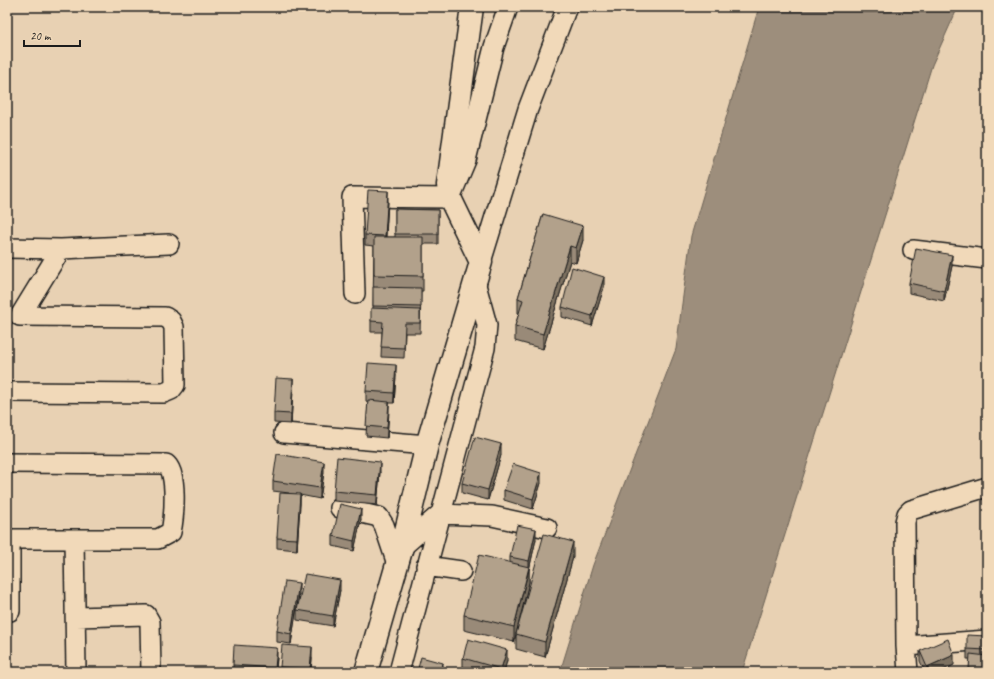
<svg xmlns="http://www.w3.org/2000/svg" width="994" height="679" font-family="Caveat,sans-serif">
  <rect width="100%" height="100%" fill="#e8d1b3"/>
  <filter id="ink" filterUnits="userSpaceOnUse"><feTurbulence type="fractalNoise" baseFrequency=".025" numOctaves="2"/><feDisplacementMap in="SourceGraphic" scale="8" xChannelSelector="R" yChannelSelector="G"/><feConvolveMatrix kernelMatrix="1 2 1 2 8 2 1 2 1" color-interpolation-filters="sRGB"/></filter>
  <g filter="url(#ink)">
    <path fill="#9d8e7b" stroke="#696055" d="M759,7H958L932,65L742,672H560L593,565L676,349L691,236Z"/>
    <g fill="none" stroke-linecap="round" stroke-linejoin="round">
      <defs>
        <path id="street" d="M7,248L61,249L169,244
          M913,250L987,259
          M481,262L528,109L567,7
          M355,294L352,197L450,198L466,160L494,47L508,7
          M20,316L61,249
          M7,392L164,393L171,390L175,385L174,327L171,321L165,317L20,316
          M284,433L427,445
          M7,463L166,464C178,472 174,518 171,532L158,539H7
          M987,487L911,510L907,514L905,522L906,646L987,640
          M340,508L379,517L384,525L397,564
          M74,539L76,672
          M402,547L440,514L492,516L547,528
          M426,566L461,571
          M10,611V539
          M76,617L146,615L150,622L151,672
          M906,646L908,672
          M399,672L485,348L487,325L476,285"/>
        <path id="secondary" d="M366,672L402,547L427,445L481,262L450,198L448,185L472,7"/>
      </defs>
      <use href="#street" stroke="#1c1c1c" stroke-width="22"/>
      <use href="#secondary" stroke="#1c1c1c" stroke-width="25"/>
      <use href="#street" stroke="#f1d9b9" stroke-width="19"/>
      <use href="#secondary" stroke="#f1d9b9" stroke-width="22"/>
    </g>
    <path fill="#998a78" stroke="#1c1c1c" d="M388,201L386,237H395V209L438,210V244H423V291H421L420,333H405L404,358L381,357L382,332H371V321L373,308L374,246L365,245V235Z
      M543,214L583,240L576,263L570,261L543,349L515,341V326L519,313H518V298Z
      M952,266L944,301L909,293V283Z
      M604,287L592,326L562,317V307Z
      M396,375L394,403H389L387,438L366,436L368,402L366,401V391Z
      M293,389L291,424L274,423V413Z
      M987,426V442L985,437V427Z
      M501,455L488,500L462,493V483Z
      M324,472L320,499L300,495V504L297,550L277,548V538L289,493L273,491V481Z
      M380,472L377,505L334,501V491Z
      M541,483L533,509L504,500V490Z
      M361,519L354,551L333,546V536Z
      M536,539L529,570V582L518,627L573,557L545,657L516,649V635L514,642L464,630V615L510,562V557Z
      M340,590L333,626L297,620V610Z
      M299,594L291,644L277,642V631Z
      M987,636V672H969L970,659H967V649Z
      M920,651L954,665L939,672H925L920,661Z
      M277,658L276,672H233V665Z
      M312,658L311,672H280V667Z
      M463,658L507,660L504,672H476L463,668Z"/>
    <path fill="#7d7161" stroke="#1c1c1c" d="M388,191V201L385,246V236Z
      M583,226V240L576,263V248Z
      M570,246V261L543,349V334Z
      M952,255V266L944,301V291Z
      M604,277V287L592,326V316Z
      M396,365V375L394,403V393Z
      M293,379V389L291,424V414Z
      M389,402V412L387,438V428Z
      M501,444V455L488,500V490Z
      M324,462V472L320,499V488Z
      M380,462V472L377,505V495Z
      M541,473V483L533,509V499Z
      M300,494V504L297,550V539Z
      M361,509V519L354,551V541Z
      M536,529V539L529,570V582L514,642V627L529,569V561Z
      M573,542V557L545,657V642Z
      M340,580V590L333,626V616Z
      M299,583V594L291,644V634Z
      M312,647V658L311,672H310Z
      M277,648V658L275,672V668Z
      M507,650V660L504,672H501V669Z
      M954,655V665L939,672H927V667Z
      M443,663V672H440Z"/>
    <path fill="#b2a18b" stroke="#1c1c1c" d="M368,190L388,191L385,236L365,235Z
      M395,209L438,210V234H395Z
      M543,214L583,226L576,248L570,246L543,334L515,326L523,300L518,298Z
      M374,237H423V276L374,275Z
      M916,248L952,255L944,291L909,283Z
      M572,267L604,277L592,316L562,307Z
      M373,287L421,288V307L373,306Z
      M371,308L420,310V323H405L404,348L381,347L383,322L371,321Z
      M368,363L396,365L394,393L366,391Z
      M276,378L293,379L291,414L274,413Z
      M368,400L389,402L387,428L366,426Z
      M987,426V432L985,427Z
      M475,437L501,444L488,490L462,483Z
      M277,454L324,462L320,488L273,481Z
      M337,457L380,462L377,495L334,491Z
      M513,464L541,473L533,499L504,490Z
      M280,493L300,494L297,539L277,538Z
      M340,504L361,509L354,541L333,536Z
      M517,525L536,529L529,561L510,557Z
      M544,534L573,542L545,642L516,634Z
      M479,555L529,567L514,627L464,615Z
      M305,574L340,580L333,616L297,610Z
      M285,581L299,583L291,634L277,631Z
      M967,635L987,636V650L967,649Z
      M468,639L507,650L501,669L463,658Z
      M948,639L954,655L927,667L920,651Z
      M234,645L277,648L275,668L233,665Z
      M282,645L312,647L310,669L280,667Z
      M970,654L987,656V671L969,669Z
      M421,657L443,663L440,672H417Z"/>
  </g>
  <rect width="994" height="679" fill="none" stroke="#f1d9b9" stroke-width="24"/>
  <rect x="12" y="12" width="970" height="655" fill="none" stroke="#1c1c1c" stroke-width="1.5" filter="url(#ink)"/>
  <path d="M24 40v6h56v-6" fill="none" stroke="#1c1c1c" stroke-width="2"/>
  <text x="30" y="40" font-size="12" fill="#1c1c1c" stroke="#f1d9b9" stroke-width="3" paint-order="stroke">20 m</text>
</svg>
